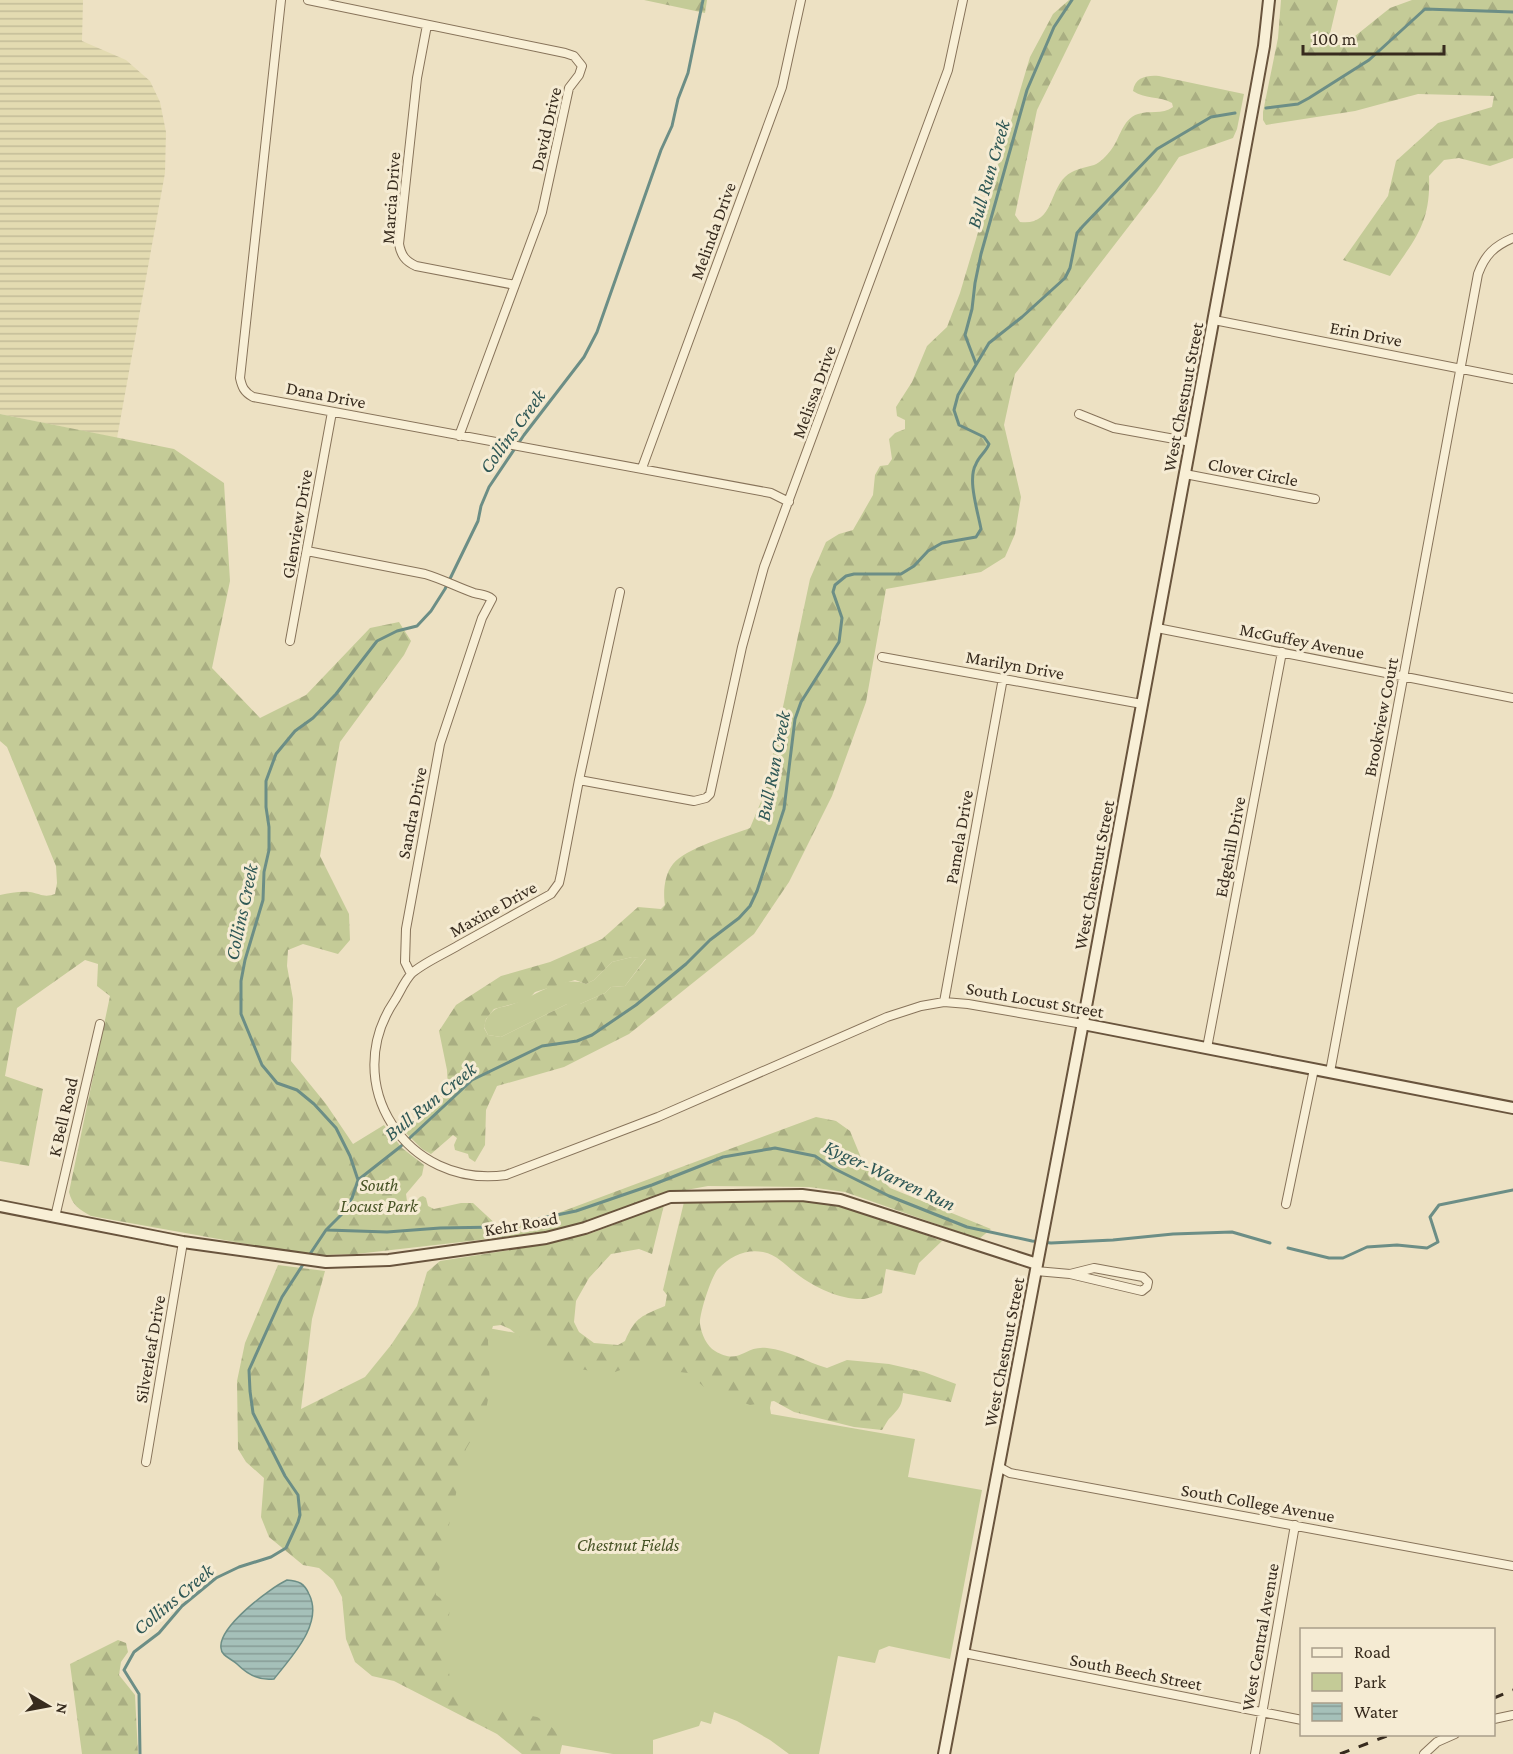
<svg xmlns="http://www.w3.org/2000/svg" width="1513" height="1754" font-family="'Crimson Pro',serif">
  <defs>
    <pattern id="farmland-rules" width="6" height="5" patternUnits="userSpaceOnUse" patternTransform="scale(1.5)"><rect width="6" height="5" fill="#e3dbb1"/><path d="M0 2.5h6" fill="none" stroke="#c3bc98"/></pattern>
    <pattern id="forest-firs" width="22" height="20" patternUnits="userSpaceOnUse" patternTransform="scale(1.5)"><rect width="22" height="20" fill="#c4cb97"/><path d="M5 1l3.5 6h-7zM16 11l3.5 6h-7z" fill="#a9ae82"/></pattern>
    <pattern id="water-rules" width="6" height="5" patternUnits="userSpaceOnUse" patternTransform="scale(1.5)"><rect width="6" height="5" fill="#a5c0b9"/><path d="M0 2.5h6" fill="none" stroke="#879c96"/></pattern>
  </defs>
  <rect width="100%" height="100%" fill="#ede1c3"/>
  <path fill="url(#farmland-rules)" d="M0,0H83L82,41L126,60L150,81L160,102L166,132L165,173L117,438L0,414Z"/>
  <path fill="#c4cb97" d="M632,957L646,958L625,986L611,987L605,993L580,1004H567L501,1037L488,1035L484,1027C485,1021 487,1016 493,1011C497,1007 504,1007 510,1005C534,998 560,974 586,984L594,980L612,962Z
    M477,1326L775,1380L770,1408L771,1414L915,1439L908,1477L982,1490L950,1659L889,1646L879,1650L875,1663L838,1656L819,1754H789L770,1740L737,1721L714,1712L711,1724L701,1721L699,1726L653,1740V1754H613L562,1745L560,1754H546L462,1708L416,1656Z"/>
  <path fill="url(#forest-firs)" fill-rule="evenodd" d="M644,0H707L705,13Z
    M1069,0H1091L1037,110L1015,215L1020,222C1053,226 1049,192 1065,177C1073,169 1084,168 1094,165C1100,163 1107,155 1111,150C1120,139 1122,119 1138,114C1149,110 1162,115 1173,107L1172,103C1160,96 1144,99 1133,91C1135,77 1147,75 1159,76L1244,94L1237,129L1233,138L1179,157L1156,191L1015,374L1004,425L1021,497L1015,534L1005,557L981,572L886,589L866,702L832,796L789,882L754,934L629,1034L564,1067L497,1086L486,1110L485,1145L475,1162L469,1158L468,1154L455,1150L454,1145L457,1138L453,1135L431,1154L422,1149L404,1131L448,1090L447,1070L439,1031L456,1005L501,976L550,962L602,939L638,907L661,909L665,905C663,893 664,875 673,864C684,849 731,835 750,828L765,792L810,579L826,542L839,534L853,530L873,495L875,475L880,466L888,465L892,459L889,439L895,433L905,429V420L897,416L896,407L912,382L927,346L947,327L960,293L1030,57L1053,14ZM632,957L646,959L625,986L611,987L605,993L580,1004H567L501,1037L488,1035L484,1028L486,1019L494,1009L528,1000L535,992L575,980L586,984L594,980L612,962Z
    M1281,0H1338L1329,38L1332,45H1344L1390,8L1412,0H1513V158L1490,166L1459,158L1444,160L1429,176C1431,223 1415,239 1390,276L1343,260L1388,196L1396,161L1438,123L1492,107L1494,96L1418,94L1355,111L1266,125L1263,120V112L1278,38Z
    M0,414L174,449L224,483L230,581L212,668L260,718L306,695L370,628L399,622L411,641L404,655L340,742L320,856L349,914L350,940L338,954L303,944L288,950L287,966L293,999L291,1061L326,1104L353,1144L384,1125L402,1148L424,1165L422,1175L406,1194L407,1201L414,1203L420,1197L423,1196L426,1198L428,1206L434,1209L461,1203H473L499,1227L542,1219L816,1117L836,1121L850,1131L862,1160L890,1188L991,1229L979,1239L845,1192L809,1187L708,1186L659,1195L588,1222L549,1232L356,1254L321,1255L268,1248L91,1216C80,1210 72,1205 69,1192L110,996L97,986L98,964L85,960L17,1008L5,1076L43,1089L29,1166L0,1161V895C10,893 20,891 30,892C41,894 44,898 55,894L57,883L56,866L7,747L0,741Z
    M786,1200L823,1202L860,1211L942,1241L919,1263L915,1275L886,1269L882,1293C876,1295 870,1298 864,1299C841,1300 815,1288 797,1274C786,1266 778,1255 763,1252C745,1249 731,1256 718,1269C712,1275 699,1314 700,1324C701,1333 707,1347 715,1351C740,1366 744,1345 767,1348C789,1350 806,1362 827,1368L847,1360L889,1364L924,1372L956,1384L951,1402L903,1393C902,1406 899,1408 891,1417C887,1420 885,1426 882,1430L854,1427L794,1412L774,1401L750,1405L739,1401L732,1393L704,1387L688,1373L671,1371L646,1364L634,1365L615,1372L601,1373L565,1366L545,1358L510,1329L501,1325L493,1326L488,1341L490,1388L485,1416L466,1449L435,1588L436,1595L444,1601L450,1607L445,1650L451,1684L460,1696L471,1704L537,1717L547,1722L565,1742L554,1754H522L497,1734L394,1681L372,1676L355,1662L346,1639L342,1597L333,1580L319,1568L303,1565L269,1537L261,1517L264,1478L246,1462L238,1449L237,1381L245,1343L278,1265L325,1271L312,1319L301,1409L365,1377L391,1345L417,1306L427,1272L440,1261L541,1245L592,1233L664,1205L652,1254L639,1249L611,1254L589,1278L576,1301L574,1322L579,1332L594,1343L618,1345L625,1341C636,1316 642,1316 665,1306L667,1295L663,1290L684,1202Z
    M118,1640L126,1643L128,1652L121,1662L119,1675L135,1695L138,1754H82L70,1664Z"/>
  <path fill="url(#water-rules)" stroke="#6c8e86" stroke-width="1.5" d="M287,1580C299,1581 304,1583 309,1594C324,1624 291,1657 274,1679C260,1681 247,1674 237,1664C232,1659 221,1656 221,1648C218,1627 270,1588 287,1580Z"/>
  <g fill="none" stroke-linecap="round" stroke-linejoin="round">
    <path stroke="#6c8e86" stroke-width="3" d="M1266,108L1298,104L1309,98L1369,60L1425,9L1513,12
      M976,364L965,335L972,309L975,283L981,254L1027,90L1054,27L1072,0
      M358,1180L400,1147L472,1080L542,1046L577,1041L592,1035L636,1005L686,964L710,940L739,918L750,906L757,891L784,809L795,719L801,702L839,642L842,618L833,592L835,585L846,576L854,574H901L914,566L928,551L942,543L976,537L981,529C978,512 967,479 976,464C979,456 986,452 989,444L984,437L959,425L954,410L958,395L989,343L1022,317L1065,278L1070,268L1077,233L1083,226L1157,149L1211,117L1235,113
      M327,1230L387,1232L440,1228L499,1227L576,1211L652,1185L723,1157L775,1148L815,1156L833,1168L889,1196L967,1227L1032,1241L1051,1243L1113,1240L1173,1234L1232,1232L1270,1243
      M1288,1248L1329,1258H1343L1367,1247L1397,1245L1427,1248L1438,1242L1430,1217L1439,1205L1513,1190
      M308,1257L326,1230L342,1214L352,1198L358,1180L350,1156L336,1128L314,1104L297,1090L277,1083L262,1065L241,1014V981L245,960L263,900L264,872L269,850V827L266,807V781L276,754L295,731L313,718L336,694L377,641L397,631L417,626L431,611L445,589L478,521L481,506L489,487L524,435L584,357L597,332L661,150L672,126L678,99L688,73L703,0
      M140,1754L139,1694L124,1670L134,1652L159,1633L182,1606L216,1578L239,1567L271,1557L286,1548L298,1522L300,1515L298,1495L285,1476L253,1413L250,1391L249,1370L282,1297L304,1263"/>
    <defs>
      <path id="street" d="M281,0L240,378C242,387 244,392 253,397L771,493L789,502
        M308,0L565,53L574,56L582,66L579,75L569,88L542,212L459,436
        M427,25L417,78L399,244C401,255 405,261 416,266L515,285
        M1214,320L1513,379
        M1079,414L1114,428L1191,442
        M642,468L782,87L801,0
        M1185,474L1315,499
        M307,551L425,574C442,579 457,587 474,593C481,595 486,594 492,599L482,618L440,744L406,929L405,962L411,974
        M620,592L579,780L561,874L559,883L551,894C520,911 490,928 459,945C444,954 425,962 412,973C405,980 400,992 395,1000C338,1084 407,1189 506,1175L658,1117L887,1017L921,1006L944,1002L968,1004L1083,1024
        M1157,628L1513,698
        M290,641L332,412
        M882,657L1142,704
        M579,780L694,801L706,798L710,794L742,647L764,567L948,70L963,0
        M944,1002L1003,678
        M1207,1048L1282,652
        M1330,1072L1478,274C1485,255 1494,246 1513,238
        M1286,1204L1314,1069
        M55,1217L100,1024
        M1036,1271L1070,1274L1142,1291L1147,1287L1148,1282L1143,1277L1094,1268L1070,1274
        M146,1462L183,1242
        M999,1467L1010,1473L1513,1566
        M964,1653L1302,1720
        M1494,1719L1513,1715
        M1255,1754L1295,1525
        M1424,1754L1437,1742L1455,1734"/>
      <path id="secondary" d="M1083,1024L1513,1108
        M0,1206L183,1242L326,1262L389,1260L546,1238L585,1228L670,1197L802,1195L840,1200L1037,1264
        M944,1754L1085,1012L1256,90L1264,46L1269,0"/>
    </defs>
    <use href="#street" stroke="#87735a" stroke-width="10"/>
    <use href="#secondary" stroke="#69543d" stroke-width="14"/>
    <use href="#street" stroke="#f8efd6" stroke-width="8"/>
    <use href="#secondary" stroke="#f8efd6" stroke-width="10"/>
    <path stroke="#372b1e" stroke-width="3" stroke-dasharray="10 10" stroke-linecap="butt" d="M1494,1698L1513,1690
      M1340,1754L1392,1734"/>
  </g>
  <g text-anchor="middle" stroke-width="6" stroke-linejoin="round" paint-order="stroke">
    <g font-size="18" fill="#372b1e" stroke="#f5ebd3">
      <text transform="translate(546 129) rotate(-77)" y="6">David Drive</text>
      <text transform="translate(391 198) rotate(-86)" y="6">Marcia Drive</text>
      <text transform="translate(713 231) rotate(-70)" y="6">Melinda Drive</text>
      <text transform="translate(1366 334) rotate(11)" y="6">Erin Drive</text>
      <text transform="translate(814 392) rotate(-70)" y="6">Melissa Drive</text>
      <text transform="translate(326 395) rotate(11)" y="6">Dana Drive</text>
      <text transform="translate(1183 397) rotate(-79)" y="6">West Chestnut Street</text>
      <text transform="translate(1253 472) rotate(11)" y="6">Clover Circle</text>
      <text transform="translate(297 524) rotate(-80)" y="6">Glenview Drive</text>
      <text transform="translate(1302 641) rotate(11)" y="6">McGuffey Avenue</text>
      <text transform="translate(1015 665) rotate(10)" y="6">Marilyn Drive</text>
      <text transform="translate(1381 717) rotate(-79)" y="6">Brookview Court</text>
      <text transform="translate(412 813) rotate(-79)" y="6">Sandra Drive</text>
      <text transform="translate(959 837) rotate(-80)" y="6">Pamela Drive</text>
      <text transform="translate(1230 847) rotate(-79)" y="6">Edgehill Drive</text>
      <text transform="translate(1094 875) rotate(-79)" y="6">West Chestnut Street</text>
      <text transform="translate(493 909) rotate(-29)" y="6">Maxine Drive</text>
      <text transform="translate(1035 1000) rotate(10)" y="6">South Locust Street</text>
      <text transform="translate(63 1117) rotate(-77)" y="6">K Bell Road</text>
      <text transform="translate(521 1224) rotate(-10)" y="6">Kehr Road</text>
      <text transform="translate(150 1349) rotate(-80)" y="6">Silverleaf Drive</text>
      <text transform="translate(1004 1352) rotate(-79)" y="6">West Chestnut Street</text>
      <text transform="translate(1258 1503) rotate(10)" y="6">South College Avenue</text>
      <text transform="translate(1260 1637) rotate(-80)" y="6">West Central Avenue</text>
      <text transform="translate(1136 1672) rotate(11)" y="6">South Beech Street</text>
    </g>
    <g font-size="18" font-style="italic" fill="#475325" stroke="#f5ebd3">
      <text x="379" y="1191">South<tspan x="379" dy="21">Locust Park</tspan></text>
      <text x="628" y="1551">Chestnut Fields</text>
    </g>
    <g font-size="20" font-style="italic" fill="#2e5755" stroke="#f5ebd3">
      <text transform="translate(988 174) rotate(-74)" y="7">Bull Run Creek</text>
      <text transform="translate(512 431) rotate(-54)" y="7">Collins Creek</text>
      <text transform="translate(773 766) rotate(-79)" y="7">Bull Run Creek</text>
      <text transform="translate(241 912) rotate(-78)" y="7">Collins Creek</text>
      <text transform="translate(430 1101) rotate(-39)" y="7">Bull Run Creek</text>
      <text transform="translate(890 1175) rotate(25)" y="7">Kyger-Warren Run</text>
      <text transform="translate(173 1599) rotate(-40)" y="7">Collins Creek</text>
    </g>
  </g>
  <rect x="1300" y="1628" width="195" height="108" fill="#f5ebd3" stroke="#a99e8b" stroke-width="1.5"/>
  <rect x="1312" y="1648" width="30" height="9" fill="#f8efd6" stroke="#a99e8b" stroke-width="1.5"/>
  <text x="1354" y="1658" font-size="18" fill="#372b1e">Road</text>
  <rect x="1312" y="1673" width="30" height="18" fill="#c4cb97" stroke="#a99e8b" stroke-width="1.5"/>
  <text x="1354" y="1688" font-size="18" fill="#372b1e">Park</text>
  <rect x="1312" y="1703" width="30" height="18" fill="url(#water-rules)" stroke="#a99e8b" stroke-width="1.5"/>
  <text x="1354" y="1718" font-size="18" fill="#372b1e">Water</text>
  <g transform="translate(48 1706) rotate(100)" stroke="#f5ebd3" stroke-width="4.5" paint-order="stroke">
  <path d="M0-4.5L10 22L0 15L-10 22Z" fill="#372b1e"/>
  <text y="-9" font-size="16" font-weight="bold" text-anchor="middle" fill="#372b1e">N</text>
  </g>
  <path d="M1303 45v9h141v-9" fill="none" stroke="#372b1e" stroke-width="3"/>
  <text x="1312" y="45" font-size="18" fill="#372b1e" stroke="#f5ebd3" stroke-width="4.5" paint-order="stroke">100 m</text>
</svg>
